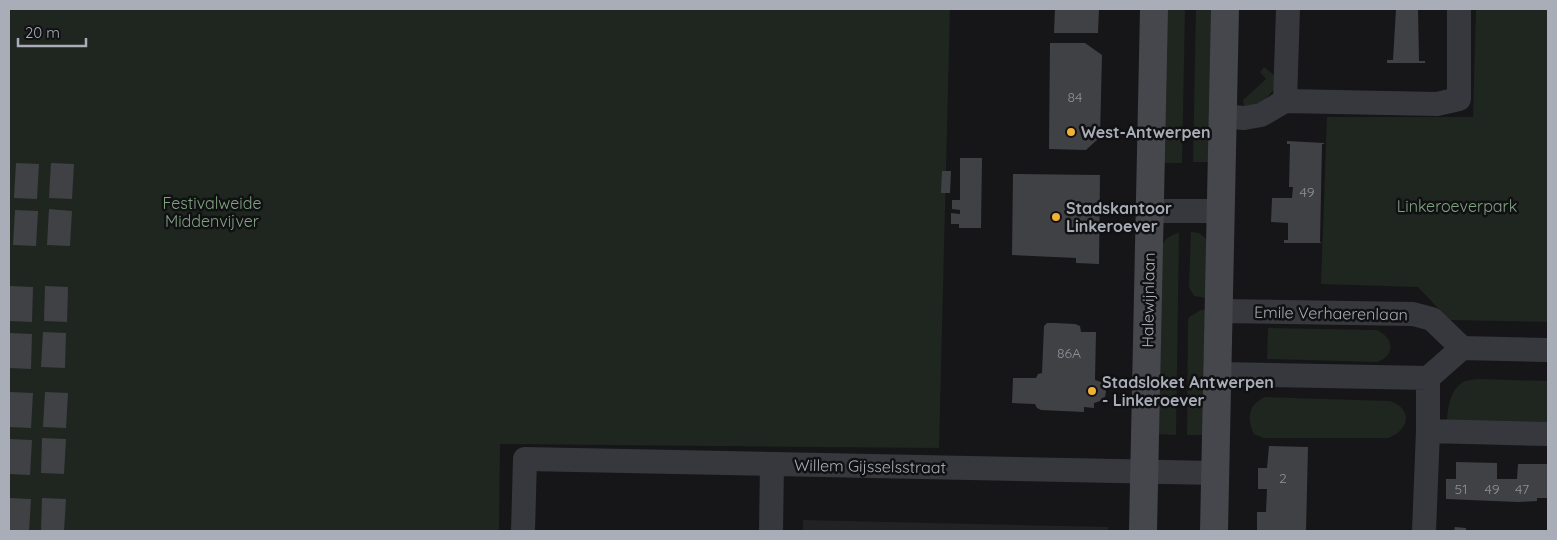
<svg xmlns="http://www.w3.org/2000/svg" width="1557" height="540" font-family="Quicksand,sans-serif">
  <rect width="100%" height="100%" fill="#161618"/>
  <path fill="#222225" d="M803,520L1108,527V531H803Z"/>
  <path fill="#1e261f" d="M9,9H950L939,448L500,444L499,531H9Z
    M1167,9H1185L1182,163H1163Z
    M1196,9H1215L1211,162H1193Z
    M1476,9H1548V322L1449,320L1418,287L1321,284L1327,117H1473Z
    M1264,67L1279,79C1272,96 1262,105 1244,106L1243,100L1266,79L1260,72Z
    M1191,232L1199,233L1208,240L1206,298L1194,296L1189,287Z
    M1179,233L1176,435L1157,434L1158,253C1163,242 1167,235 1179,233Z
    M1201,310H1208L1206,435H1187L1188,322L1189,317Z
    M1268,328L1377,330C1394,338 1396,355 1377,362L1267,359Z
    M1477,379L1548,381V423L1447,421C1448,406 1450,389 1465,381C1468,380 1473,380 1477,379Z
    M1265,397L1390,401C1413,409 1410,430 1388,438H1263L1254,434C1246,418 1249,404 1265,397Z"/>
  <path fill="#404145" d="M1055,9H1099L1098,33H1054Z
    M1396,9H1418L1419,61H1425V63H1387V60H1393Z
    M1050,43H1085L1102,55L1100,137L1086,150L1049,149Z
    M1287,141L1324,143V144H1322L1320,242L1322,243H1284V240H1288V223L1271,222L1272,198H1292L1293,187H1289L1290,144H1287Z
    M960,158H982L981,228H959V224H951V213L960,214V210L952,209V200H960Z
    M16,163L39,164L37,199L14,198Z
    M51,163L74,164L72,199L49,198Z
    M942,171H951L950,193H941Z
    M1013,174L1100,175L1099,264L1076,263V258L1012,255Z
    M49,209L72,211L70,246L47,245Z
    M15,210L38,211L36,246L13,245Z
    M10,286L33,287L32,322L9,321Z
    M45,286L68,287L67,322L44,321Z
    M1054,323L1075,324L1080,326L1081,332H1096L1095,380L1101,382L1105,386L1106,392L1105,397L1100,401L1094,403V408L1084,407V412L1041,410L1037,408L1035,404L1012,403L1013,378H1036L1038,374L1042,373L1044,326L1047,323Z
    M43,332L66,333L65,368L41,367Z
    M9,333L32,334L31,369L9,368Z
    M10,392L33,393L31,428L9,427Z
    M45,392L68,393L66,428L43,427Z
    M42,438L66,439L64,474L41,473Z
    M9,439L32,440L30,475L9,474Z
    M1269,446L1308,447L1306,531H1257V512H1266L1267,489H1258V468H1267Z
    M1456,462L1497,463V479H1517L1518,464H1548V498H1537V501L1518,502L1446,499V479H1456Z
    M9,498L31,499L29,531H9Z
    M42,498L66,499L64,531H41Z
    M1455,527L1466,528V531H1454Z"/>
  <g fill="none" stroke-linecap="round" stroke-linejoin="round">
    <path stroke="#37383d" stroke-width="24" d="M1285,101L1288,9
      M1223,116L1244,118L1261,115L1285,101L1437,104L1459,99V9
      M1149,211H1221
      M1219,311L1413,314L1432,319L1462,348L1548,350
      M1217,374L1428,378L1462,348
      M1428,378V431L1548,434
      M523,531L525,459L1216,473
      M771,531L772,464
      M1424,531L1428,431"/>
    <path stroke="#45474d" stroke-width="28" d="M1143,531L1154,9
      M1214,531L1225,9"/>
  </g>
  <g fill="#f2b134" stroke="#111113" stroke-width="2">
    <circle cx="1071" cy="132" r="5"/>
    <circle cx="1056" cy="217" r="5"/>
    <circle cx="1092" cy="391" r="5"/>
  </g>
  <g text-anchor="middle" stroke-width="5" stroke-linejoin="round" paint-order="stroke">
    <g font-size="14" fill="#8e929b">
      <text x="1075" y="102">84</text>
      <text x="1307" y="197">49</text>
      <text x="1069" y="358">86A</text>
      <text x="1283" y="483">2</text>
      <text x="1461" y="494">51</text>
      <text x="1492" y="494">49</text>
      <text x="1522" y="494">47</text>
    </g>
    <g font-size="16" font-weight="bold" fill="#a8adb8" stroke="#111113" text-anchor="start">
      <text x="1081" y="138">West-Antwerpen</text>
      <text x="1066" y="214">Stadskantoor<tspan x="1066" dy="18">Linkeroever</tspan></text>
      <text x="1102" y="388">Stadsloket Antwerpen<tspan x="1102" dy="18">- Linkeroever</tspan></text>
    </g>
    <g font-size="16" fill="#7fa381" stroke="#111113">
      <text x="212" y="209">Festivalweide<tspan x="212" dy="18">Middenvijver</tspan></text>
      <text x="1457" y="212">Linkeroeverpark</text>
    </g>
    <g font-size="16" fill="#a8adb8" stroke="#111113">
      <text transform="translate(1148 300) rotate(-89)" y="6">Halewijnlaan</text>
      <text transform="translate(1331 313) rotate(1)" y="6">Emile Verhaerenlaan</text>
      <text transform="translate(870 466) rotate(1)" y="6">Willem Gijsselsstraat</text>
    </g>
  </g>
  <rect width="1557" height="540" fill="none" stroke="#a8adb8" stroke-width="20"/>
  <path d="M18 38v8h68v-8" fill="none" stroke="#a8adb8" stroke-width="2.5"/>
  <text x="25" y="38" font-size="15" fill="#a8adb8" stroke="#111113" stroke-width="4" paint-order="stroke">20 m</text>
</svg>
